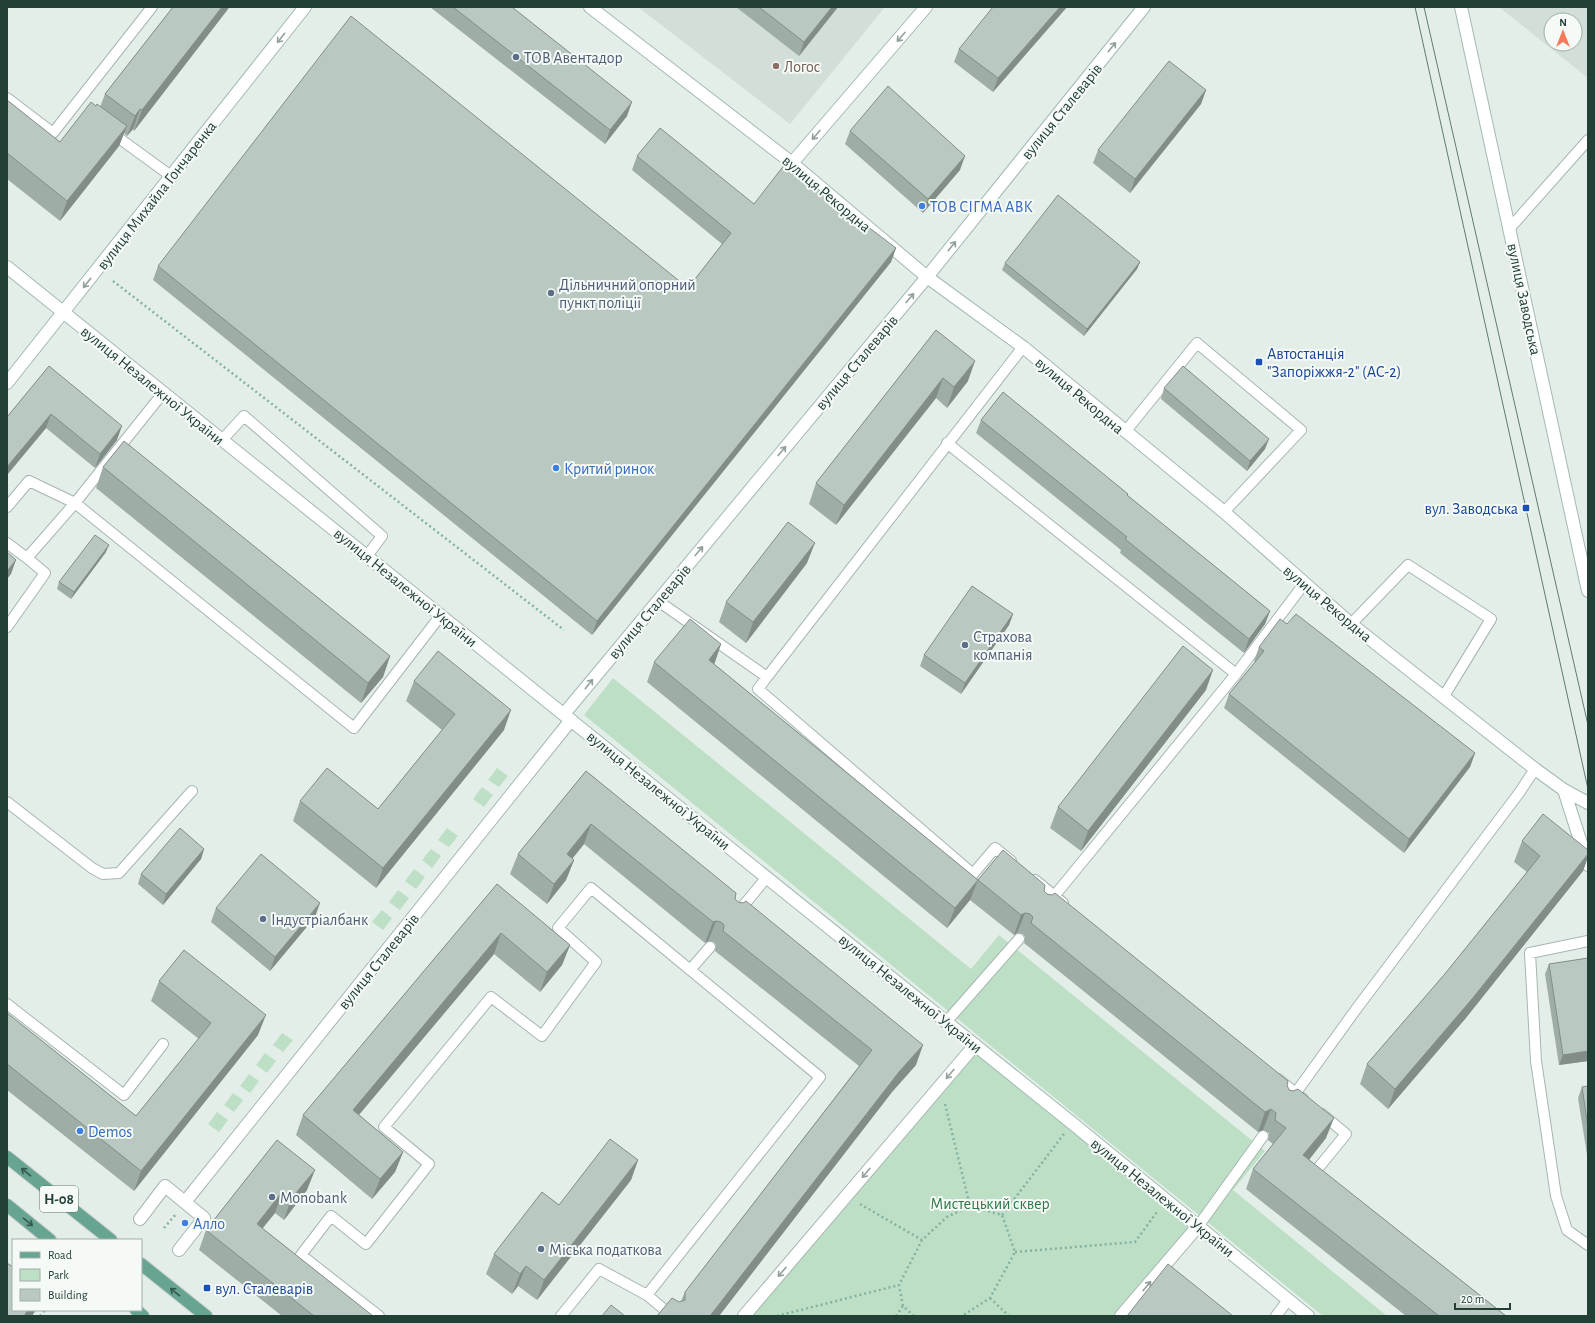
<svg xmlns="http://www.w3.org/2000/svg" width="1595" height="1323" font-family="'Alegreya Sans',sans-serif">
  <rect width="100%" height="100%" fill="#e4eee9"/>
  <path fill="#d2ded8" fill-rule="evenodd" d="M638,7H885L790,124Z
    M1499,7H1588V78ZM1551,20H1575V44H1551Z"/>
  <path fill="#bddfc5" d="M613,678L971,969L999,935L1265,1151L1233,1190L1387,1316H1323L584,715Z
    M497,768L508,776L499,787L488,780Z
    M482,787L493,795L484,807L473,799Z
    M447,828L458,836L449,847L438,840Z
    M431,849L441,856L432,868L422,860Z
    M414,869L425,877L416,889L405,881Z
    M398,890L409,898L400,910L389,902Z
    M382,910L392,918L383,930L372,922Z
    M282,1033L293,1040L283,1052L273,1045Z
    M975,1045L1199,1225L1122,1316H744Z
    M265,1053L276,1061L267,1073L256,1065Z
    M249,1074L259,1081L250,1093L240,1086Z
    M233,1093L243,1100L234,1112L224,1105Z
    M217,1112L228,1120L219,1132L208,1124Z"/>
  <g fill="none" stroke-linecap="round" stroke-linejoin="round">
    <defs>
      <path id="lane" d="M7,98L53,133L152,7
        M112,133L171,176
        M1509,229L1588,140
        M163,393L75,503L354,728L441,615
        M1125,432L1197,343L1301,430L1224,512
        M222,440L244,416L382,536L367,556
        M947,443L1236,674
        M7,507L29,481L75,503L27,558L7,543
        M658,601L767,677L758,689L973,874L995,848L1011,861
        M1351,624L1408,565L1491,619L1444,696
        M7,627L45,573L27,558
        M767,677L1023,347
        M7,802L92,868L103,874L119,873L192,791
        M1035,880L1063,903
        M1051,900L1236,674L1304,584
        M739,911L767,877
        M1588,941L1530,953L1536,1061L1556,1196L1567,1230L1588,1245
        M690,970L710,947
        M7,1004L124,1095L163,1044
        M947,1021L1019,939
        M1278,1079L1303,1099
        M1292,1098L1357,1008L1519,793L1535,769
        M1320,1177L1315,1172L1346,1134L1322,1114
        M1199,1225L1263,1136
        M379,1316L301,1255L331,1216L366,1244L429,1164L384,1127L491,997L542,1036L596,962L558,928L591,888L820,1077L647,1295
        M561,1316L599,1269L647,1295L672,1316
        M1276,1316L1288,1300"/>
      <path id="street" d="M185,1202L571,720
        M140,1219L165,1186L204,1218L179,1250
        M744,1316L975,1045
        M1121,1316L1199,1225"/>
      <path id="secondary" d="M590,7L792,163L927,277L1023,347L1224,512L1351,624L1535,769L1564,790L1588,803
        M1461,7L1588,591
        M792,163L926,7
        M7,267L1072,1123L1308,1316
        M7,383L305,7
        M564,714L927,277L1144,7
        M1564,790L1588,865"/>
      <path id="primary" d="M7,1157L111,1240
        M7,1205L50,1240
        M141,1264L206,1316
        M136,1310L143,1316"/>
    </defs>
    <use href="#lane" stroke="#a6b6b0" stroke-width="12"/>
    <use href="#street" stroke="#a6b6b0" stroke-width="14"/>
    <use href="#secondary" stroke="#a2bab1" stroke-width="14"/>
    <use href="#primary" stroke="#c1cac7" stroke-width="14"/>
    <path stroke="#84b2a2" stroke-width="2.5" stroke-dasharray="2 3" stroke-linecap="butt" d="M113,281L564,630
      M945,1104L970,1206
      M860,1204L922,1240
      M1002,1215L1064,1134
      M164,1228L176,1214
      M1015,1252L1135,1242L1157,1212
      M990,1298L1009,1316
      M40,1316L45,1310
      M777,1316L899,1285
      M896,1316L903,1306
      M914,1316L903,1306L899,1285L922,1240L947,1217L970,1206L1002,1215L1015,1252L990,1298L962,1316"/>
    <use href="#lane" stroke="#fff" stroke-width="10"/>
    <use href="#street" stroke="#fff" stroke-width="12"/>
    <use href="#secondary" stroke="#fff" stroke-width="12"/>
    <use href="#primary" stroke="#68a492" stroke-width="12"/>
    <path stroke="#5d7b72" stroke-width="1" d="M1415,7L1588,789
      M1424,7L1588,725"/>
  </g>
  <path fill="#9fada7" d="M173,7H229L228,9L134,131L133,129L127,136L124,133L119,146L60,221L7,179V100L60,142L96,106L100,107L105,94Z
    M430,7H512L627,116L605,144Z
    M736,7H838L799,56Z
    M1067,7L993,92L954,62L959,49Z
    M1206,90L1201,104L1130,193L1093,163L1098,150Z
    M850,131L960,170L923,213L845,144Z
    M637,156L754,204L896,248L891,262L592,635L153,280L158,266L688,288L722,244L632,170Z
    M1140,262L1137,269L1084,336L1002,270L1005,263Z
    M936,330L968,381L947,408L936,398L836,525L809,504L816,483Z
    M49,366L117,440L95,468L46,428L7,475V417Z
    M1164,388L1265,449L1247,471L1161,399Z
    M981,420L1128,494V496L1270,611L1265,624L1244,653L1120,553L1121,550L976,433Z
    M103,467L390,656L383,677L361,703L96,488Z
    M106,552L71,599L57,589L59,582Z
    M807,563L746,643L719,622L726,602Z
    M1013,614L1009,625L961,694L920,666L924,655Z
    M1287,624L1475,753L1470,767L1404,853L1224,708L1229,694L1255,662L1254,661L1259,647Z
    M721,644L714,664L978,880L1044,891L1047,894L1287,1085L1289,1090L1326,1138L1309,1160L1506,1316H1406L1246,1189L1253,1169L1273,1144L1268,1140L1269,1133L1263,1130L1258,1132L1024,943L1025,937L1023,934L1017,933L1014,935L970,900L947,928L647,682L654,662Z
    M414,681L504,730L376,888L293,821L300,801L378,809L442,730L406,701Z
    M1206,690L1081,851L1050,828L1058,807Z
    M586,771L735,899L738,902L916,1065L892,1092L719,1316H657L681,1301L685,1292L859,1066L715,951L716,945L714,942L708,941L705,943L584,844L572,859L574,860L566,880L547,904L510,874L518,854Z
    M1522,841L1588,850V857L1583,871L1465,1019L1388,1109L1360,1084L1367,1064L1444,975L1527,872L1514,862Z
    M204,849L201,859L163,905L138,884L141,874Z
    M497,884L570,945L562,965L540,992L494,954L359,1115L403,1152L395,1172L372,1199L296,1135L303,1115Z
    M216,908L315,917L270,971L211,922Z
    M1549,964L1588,1061L1559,1065L1545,974Z
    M159,981L258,1035L134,1191L7,1090V1013L136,1116L199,1039L151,1001Z
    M1588,1086V1161L1578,1098L1582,1087Z
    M277,1140L307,1190L284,1220L275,1213L262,1228L373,1316H282L199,1250L206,1230Z
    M638,1160L631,1180L537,1300L518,1286L512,1294L486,1274L494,1254L559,1205Z"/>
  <path fill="#828d88" d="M222,7H229L228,9L134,131L142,110Z
    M832,7H838L799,56L804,42Z
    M1060,7H1067L993,92L998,78Z
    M1206,90L1201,104L1130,193L1135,179Z
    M632,102L627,116L605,144L610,130Z
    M140,109L133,129L127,136L135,116Z
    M127,126L119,146L60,221L67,201Z
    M965,156L960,170L923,213L928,199Z
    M896,248L891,262L592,635L597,621Z
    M1140,262L1137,269L1084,336L1087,329Z
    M975,361L968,381L947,408L954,387Z
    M943,378L936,398L836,525L844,505Z
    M51,414L46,428L7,475V467Z
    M122,426L117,440L95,468L100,454Z
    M1269,439L1265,449L1247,471L1250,461Z
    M815,543L807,563L746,643L753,622Z
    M109,545L106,552L71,599L74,592Z
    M16,560L11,574L7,579V571Z
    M1270,611L1265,624L1244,653L1249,639Z
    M1013,614L1009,625L961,694L965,683Z
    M721,644L714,665L709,660Z
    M390,656L383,677L361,703L368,683Z
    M1213,670L1206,690L1081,851L1088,831Z
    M511,710L504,730L376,888L383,868Z
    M1475,753L1470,767L1404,853L1409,839Z
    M591,824L584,844L560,874L567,854Z
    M204,849L201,859L163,905L166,894Z
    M1588,854V857L1583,871L1465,1019L1388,1109L1395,1089Z
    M574,860L566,880L547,904L554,884Z
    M978,880L970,900L947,928L955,908Z
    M320,903L315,917L270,971L275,957Z
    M1025,913L1017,933L1014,935L1021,915Z
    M716,921L708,941L705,943L713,922Z
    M501,933L494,954L346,1130L353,1110Z
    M570,945L562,965L540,992L547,972Z
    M266,1015L258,1035L134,1191L141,1171Z
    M923,1045L916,1065L892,1092L719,1316H710L899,1072Z
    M1588,1051V1061L1559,1065L1563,1055Z
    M1271,1109L1263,1130L1258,1132L1265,1112Z
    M1334,1118L1326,1138L1296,1176L1303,1155Z
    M403,1152L395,1172L372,1199L380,1179Z
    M638,1160L631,1180L537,1300L544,1280Z
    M315,1170L307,1190L284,1220L291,1199Z
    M282,1192L275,1213L250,1244L257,1224Z
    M526,1266L518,1286L512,1294L520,1274Z
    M28,1310H36L32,1316H24Z"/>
  <path fill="#b9c9c2" stroke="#828d88" d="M173,7H222L142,110L140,109L135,116L105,94Z
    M453,7H512L632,102L610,130Z
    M759,7H832L804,42Z
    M993,7H1060L998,78L959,49Z
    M351,16L688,288L731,233L637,156L660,128L754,204L785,164L896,248L597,621L158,266Z
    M1169,61L1206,90L1135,179L1098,150Z
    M888,86L965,156L928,199L850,131Z
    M7,100L60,142L91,102L96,106L97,104L127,126L67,201L7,153Z
    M1058,195L1140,262L1087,329L1005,263Z
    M936,330L975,361L954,387L943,378L844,505L816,483Z
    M49,366L122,426L100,454L51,414L7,467V417Z
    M1183,366L1269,439L1250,461L1164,388Z
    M1003,392L1128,494L1127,495L1270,611L1249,639L1125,539L1127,537L981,420Z
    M124,441L390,656L368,683L103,467Z
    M788,522L815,543L753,622L726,602Z
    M95,535L109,545L74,592L59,582Z
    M7,552L16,560L7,571Z
    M972,586L1013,614L965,683L924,655Z
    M1296,614L1475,753L1409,839L1229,694L1264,651L1259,647L1280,619L1287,624Z
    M690,619L721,644L709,660L978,880L955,908L654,662Z
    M1183,646L1213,670L1088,831L1058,807Z
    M438,651L511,710L383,868L300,801L327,768L378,809L455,714L414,681Z
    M586,771L736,893L735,899L738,902L743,903L746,901L923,1045L899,1072L710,1316H657L672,1298L679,1302L685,1300V1292L872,1050L723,931L724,925L721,922L716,921L713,922L591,824L567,854L574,860L554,884L518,854Z
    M1543,814L1588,850V854L1472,999L1395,1089L1367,1064L1444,975L1540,856L1522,841Z
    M180,828L204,849L166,894L141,874Z
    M1003,850L1045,885L1044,891L1047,894L1052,895L1055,893L1288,1081L1287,1085L1289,1090L1293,1091L1298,1089L1334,1118L1303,1155L1506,1316H1439L1253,1169L1286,1128L1275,1120L1276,1113L1271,1109L1265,1112L1031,923L1033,917L1030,914L1025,913L1021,915L978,880Z
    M261,854L320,903L275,957L216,908Z
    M497,884L570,945L547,972L501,933L353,1110L403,1152L380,1179L303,1115Z
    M184,950L266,1015L141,1171L7,1064V1013L136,1116L211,1023L159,981Z
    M1588,958V1051L1563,1055L1549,964Z
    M1588,1086V1127L1582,1087Z
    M610,1139L638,1160L544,1280L526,1266L520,1274L494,1254L542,1192L559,1205Z
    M277,1140L315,1170L291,1199L282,1192L257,1224L373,1316H314L206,1230Z
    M7,1263L13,1267V1310H28L24,1316H7Z
    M1168,1264L1233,1316H1127Z
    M611,1305L625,1316H602Z"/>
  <defs><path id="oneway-shaft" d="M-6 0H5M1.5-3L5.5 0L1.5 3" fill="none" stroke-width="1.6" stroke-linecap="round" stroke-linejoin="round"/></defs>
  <g stroke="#91a09b">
    <use href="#oneway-shaft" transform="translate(901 37) rotate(131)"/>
    <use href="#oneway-shaft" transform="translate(281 38) rotate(128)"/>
    <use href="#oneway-shaft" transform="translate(1112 47) rotate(-51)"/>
    <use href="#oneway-shaft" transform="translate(816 135) rotate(131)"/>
    <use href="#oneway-shaft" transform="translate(952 246) rotate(-51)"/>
    <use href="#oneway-shaft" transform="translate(87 283) rotate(128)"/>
    <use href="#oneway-shaft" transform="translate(910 298) rotate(-50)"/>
    <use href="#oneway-shaft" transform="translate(782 451) rotate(-50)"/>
    <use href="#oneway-shaft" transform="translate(699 551) rotate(-50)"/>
    <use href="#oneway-shaft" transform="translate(589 684) rotate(-51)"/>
    <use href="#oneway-shaft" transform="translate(950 1074) rotate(130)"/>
    <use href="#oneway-shaft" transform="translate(866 1173) rotate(130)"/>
    <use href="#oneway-shaft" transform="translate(782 1272) rotate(130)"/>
    <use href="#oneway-shaft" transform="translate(1147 1286) rotate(-49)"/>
  </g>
  <g stroke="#34594e">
    <use href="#oneway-shaft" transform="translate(26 1172) rotate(-141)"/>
    <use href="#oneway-shaft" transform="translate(28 1222) rotate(39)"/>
    <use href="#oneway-shaft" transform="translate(175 1292) rotate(-141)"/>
  </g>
  <g fill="#5c6f8a" stroke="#f5faf7" stroke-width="1.5">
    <circle cx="516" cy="57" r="4"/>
    <circle cx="551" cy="293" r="4"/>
    <circle cx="965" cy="645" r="4"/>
    <circle cx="263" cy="919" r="4"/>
    <circle cx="272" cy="1197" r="4"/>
    <circle cx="541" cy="1249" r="4"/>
  </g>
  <circle fill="#8d6e63" stroke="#f5faf7" stroke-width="1.5" cx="776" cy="66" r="4"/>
  <g fill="#3f7fe0" stroke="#f5faf7" stroke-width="1.5">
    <circle cx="922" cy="206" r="4"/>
    <circle cx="556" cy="468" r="4"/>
    <circle cx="80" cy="1131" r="4"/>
    <circle cx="185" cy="1223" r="4"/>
  </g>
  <g fill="#1a4fb4" stroke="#f5faf7" stroke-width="1.5">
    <rect x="1255" y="358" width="8" height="8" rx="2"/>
    <rect x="1522" y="504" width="8" height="8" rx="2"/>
    <rect x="203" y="1284" width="8" height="8" rx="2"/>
  </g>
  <g text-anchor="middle" stroke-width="4" stroke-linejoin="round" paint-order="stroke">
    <rect fill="#f5faf7" stroke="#627871" stroke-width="1" x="40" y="1186" width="38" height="26" rx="3"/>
    <g font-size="15" font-weight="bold" fill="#234037">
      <text x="59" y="1204">Н-08</text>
    </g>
    <g font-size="16" fill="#4e5e75" stroke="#f5faf7" text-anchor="start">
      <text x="524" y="63">ТОВ Авентадор</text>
      <text x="559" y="290">Дільничний опорний<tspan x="559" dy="18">пункт поліції</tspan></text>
      <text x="973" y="642">Страхова<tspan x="973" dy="18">компанія</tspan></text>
      <text x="271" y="925">Індустріалбанк</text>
      <text x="280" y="1203">Monobank</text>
      <text x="549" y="1255">Міська податкова</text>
    </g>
    <g font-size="16" fill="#785e54" stroke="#f5faf7" text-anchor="start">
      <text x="784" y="72">Логос</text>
    </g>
    <g font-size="16" fill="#234037" stroke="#f5faf7">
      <text transform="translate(1061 111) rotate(-51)" y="6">вулиця Сталеварів</text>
      <text transform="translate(827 193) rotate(40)" y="6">вулиця Рекордна</text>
      <text transform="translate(156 195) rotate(-52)" y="6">вулиця Михайла Гончаренка</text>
      <text transform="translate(1525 299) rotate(78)" y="6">вулиця Заводська</text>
      <text transform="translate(856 362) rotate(-50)" y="6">вулиця Сталеварів</text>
      <text transform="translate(153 385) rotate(39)" y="6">вулиця Незалежної України</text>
      <text transform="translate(1080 395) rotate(40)" y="6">вулиця Рекордна</text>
      <text transform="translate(406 587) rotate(39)" y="6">вулиця Незалежної України</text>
      <text transform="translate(1328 603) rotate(40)" y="6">вулиця Рекордна</text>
      <text transform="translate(649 611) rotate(-50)" y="6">вулиця Сталеварів</text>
      <text transform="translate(659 790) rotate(39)" y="6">вулиця Незалежної України</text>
      <text transform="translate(378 961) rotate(-51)" y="6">вулиця Сталеварів</text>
      <text transform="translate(911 993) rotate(39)" y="6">вулиця Незалежної України</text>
      <text transform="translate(1163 1197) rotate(39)" y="6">вулиця Незалежної України</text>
    </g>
    <g font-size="16" fill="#366cbe" stroke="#f5faf7" text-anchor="start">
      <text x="930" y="212">ТОВ СІГМА АВК</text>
      <text x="564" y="474">Критий ринок</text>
      <text x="88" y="1137">Demos</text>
      <text x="193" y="1229">Алло</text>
    </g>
    <g font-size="16" fill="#164399" stroke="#f5faf7" text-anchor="start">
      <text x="1267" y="359">Автостанція<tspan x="1267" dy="18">"Запоріжжя-2" (АС-2)</tspan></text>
      <text x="1518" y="514" text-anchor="end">вул. Заводська</text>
      <text x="215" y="1294">вул. Сталеварів</text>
    </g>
    <g font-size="16" fill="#2c7846" stroke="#f5faf7">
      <text x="990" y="1209">Мистецький сквер</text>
    </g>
  </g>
  <rect width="1595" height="1323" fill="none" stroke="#234037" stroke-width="16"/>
  <rect x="12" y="1239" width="130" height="72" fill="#f5faf7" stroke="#a1b0aa"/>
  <rect x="20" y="1252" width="20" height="6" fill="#68a492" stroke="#a1b0aa"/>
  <text x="48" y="1259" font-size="12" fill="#234037">Road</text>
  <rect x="20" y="1269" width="20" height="12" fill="#bddfc5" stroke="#a1b0aa"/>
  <text x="48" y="1279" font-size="12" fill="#234037">Park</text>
  <rect x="20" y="1289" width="20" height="12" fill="#b9c9c2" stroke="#a1b0aa"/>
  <text x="48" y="1299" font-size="12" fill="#234037">Building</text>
  <g transform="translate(1563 32)"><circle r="19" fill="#f5faf7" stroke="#a1b0aa"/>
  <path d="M0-3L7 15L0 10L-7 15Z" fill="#f47b5b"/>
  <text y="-6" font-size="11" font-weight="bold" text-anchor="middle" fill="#234037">N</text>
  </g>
  <path d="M1455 1303v6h55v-6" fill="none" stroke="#234037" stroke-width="2"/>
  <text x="1461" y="1303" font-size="12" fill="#234037" stroke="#f5faf7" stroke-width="3" paint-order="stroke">20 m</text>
</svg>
